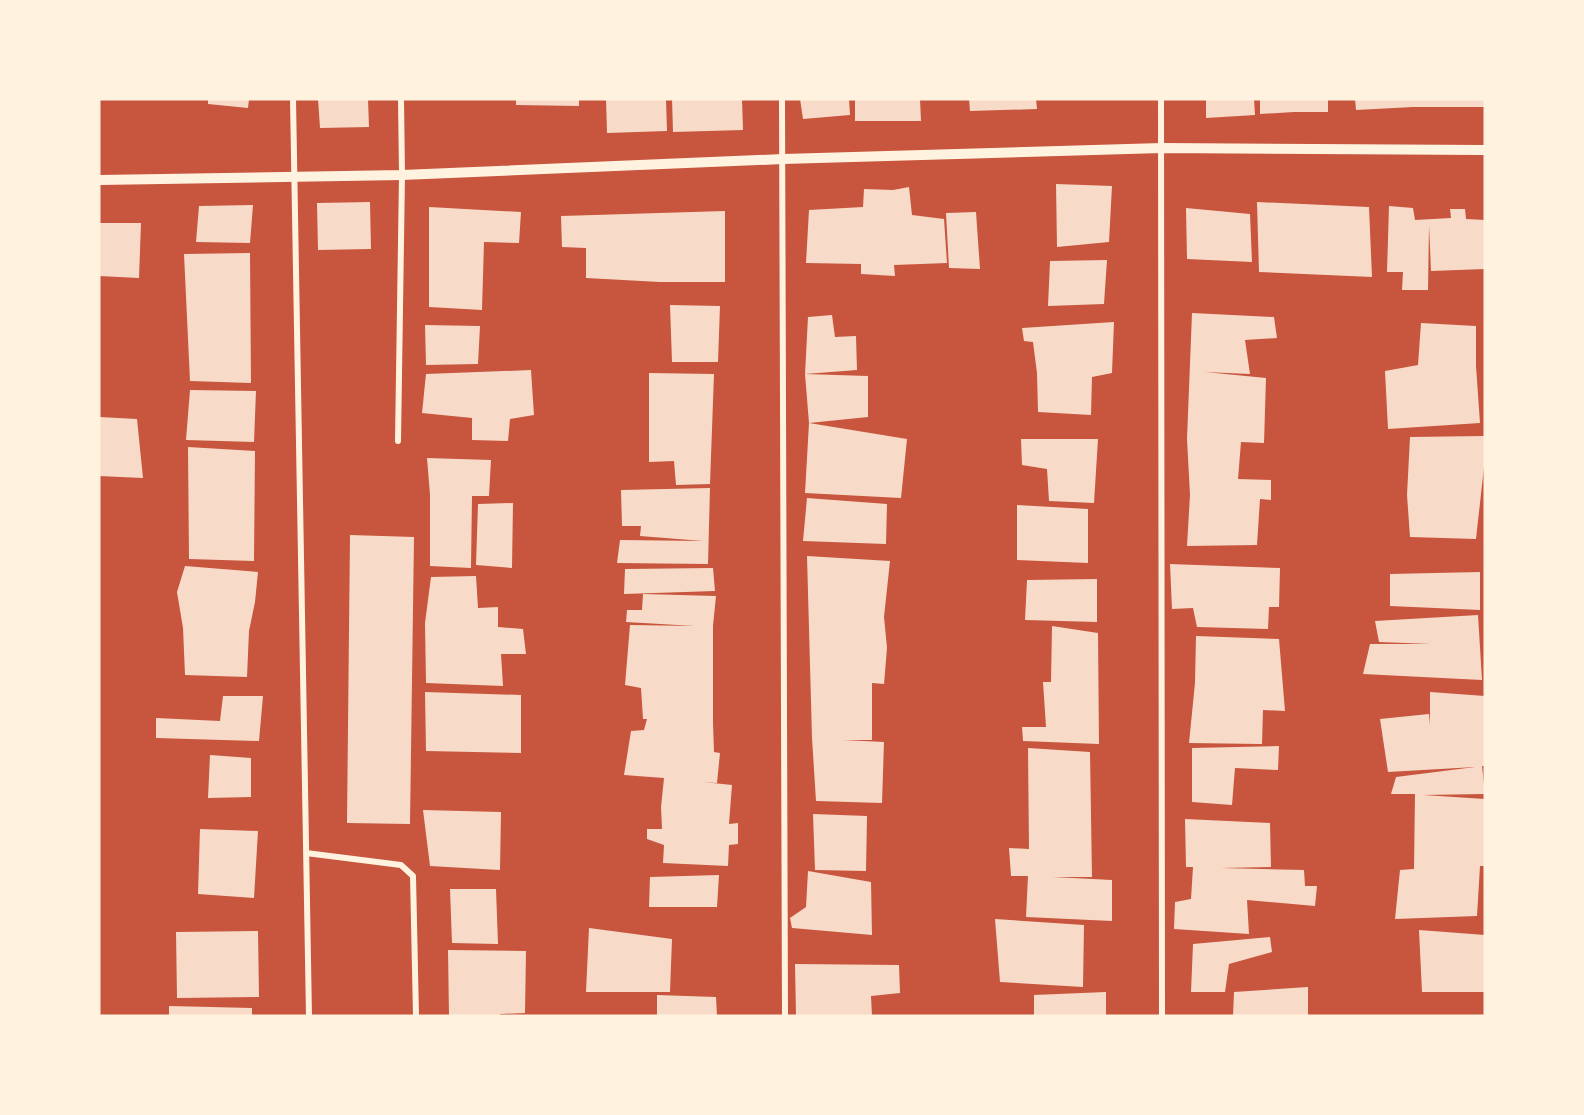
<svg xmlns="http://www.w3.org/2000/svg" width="1584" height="1115" font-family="'Sofia Sans Condensed',sans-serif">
  <rect width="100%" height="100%" fill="#c8553d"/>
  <path fill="#f7dbc8" d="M208,99H249L248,108L208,104Z
    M318,99H368L369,127L320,128Z
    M516,99H579V106L516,105Z
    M606,99H666L667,131L607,133Z
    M672,99H742L743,130L673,132Z
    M800,99H849L850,115L803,119Z
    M855,99H920L921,121H855Z
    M969,99H1036L1037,109L970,111Z
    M1206,99H1254L1255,115L1206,118Z
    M1260,99H1328V112H1294L1260,114Z
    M1355,99H1485V107H1413L1356,110Z
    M1056,184L1112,186L1109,242L1057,247Z
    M909,187L912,215L944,219L947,263L894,265L895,276L861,274V264L806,263L809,210L863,207L864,189L893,190Z
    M370,202L371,249L318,250L317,203Z
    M1257,202L1369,207L1372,277L1259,272Z
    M253,205L250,243L196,242L199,206Z
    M1389,206L1413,208L1415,220L1451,218L1450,209H1465L1466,219L1485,220V269L1431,271L1429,225L1428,290H1402L1403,272H1387Z
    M429,207L521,212L519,243L484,242L482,310L429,307Z
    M1186,208L1250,214L1252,262L1187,259Z
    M725,211V282H660L586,278V248L562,247L561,216Z
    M976,212L980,269L949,268L946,213Z
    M99,223H141L139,278L99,276Z
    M250,253L251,383L190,381L184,254Z
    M1107,260L1104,304L1048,306L1050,261Z
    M670,305L720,306L718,362H672Z
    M1192,313L1274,317L1277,338L1245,340L1250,374L1205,372L1266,378L1264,443L1241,442L1238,479L1271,480V500L1260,499L1257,545L1187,546L1190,495L1187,439Z
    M832,315L835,337L856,336L857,370L805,374L808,317Z
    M1114,322L1112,373L1092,377L1091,415L1038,412L1037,373L1033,342L1024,341L1022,328Z
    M1421,323L1476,326V366L1480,423L1388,429L1385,371L1418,365Z
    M425,325L480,326L478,364L426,365Z
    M531,370L534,415L510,419L508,441L472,440V418L422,413L426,374Z
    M649,373L714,374L710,484L676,485L674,461L649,462Z
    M805,374L868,376V417L809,423L907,439L901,498L805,493L809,423Z
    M190,390L256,391L254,442L186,440Z
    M99,417L137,419L143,478L99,476Z
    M1485,436L1484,467L1476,539L1410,537L1407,495L1410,437Z
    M1021,439H1098L1094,503L1049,501L1047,469L1022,465Z
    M188,447L255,451L254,561L189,559Z
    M427,458L491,460L489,496H472L471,568L430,566V495Z
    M710,488L708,564L617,563L620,540L703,541L640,536L641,526H622L621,490Z
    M807,498L887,504L886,544L803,541Z
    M513,503L512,568L476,565L478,504Z
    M1017,505L1088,509V563L1017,560Z
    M350,535L414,537L410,824L347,823Z
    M807,556L890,561L884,617L887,648L884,684L872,683V740H843L884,742L882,803L816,801L812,738Z
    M1170,564L1280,568L1279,607H1269L1268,629L1197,627L1193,608L1172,609Z
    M185,566L258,572L255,602L249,631L247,677L185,675L183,628L177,592Z
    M713,568L715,591L624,594L625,569Z
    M1480,572V610L1390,606V574Z
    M476,576L478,608L498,607V627L523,629L526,654H501L503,686L426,683L425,623L431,577Z
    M1097,579V622L1025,620L1027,580Z
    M643,594L716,596L713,626V723L714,752L720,753L717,783L703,782L732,785L729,824L738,823V844L729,845L728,866L663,863L664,845L647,839V829H662L661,807L664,778L624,775L631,731L644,730L647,719H643L641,688L625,685L630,625L695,626L626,622L627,610H642Z
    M1478,615L1482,680L1363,674L1370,644H1431L1379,642L1375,621Z
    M1052,626L1098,633L1099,744L1023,741L1022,727H1046L1043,682H1051Z
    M1196,636L1279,639L1285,711L1263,710L1262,744L1189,743L1195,683Z
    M425,692L521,695V753L426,751Z
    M1430,692L1485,696V766H1482L1485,794L1423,795L1485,799V866H1480L1477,916L1395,919L1400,870L1414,869L1415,794H1391L1396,777L1475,767L1388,772L1380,719L1429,714L1430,725Z
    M223,696H263L259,741L156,738V718L220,721Z
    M1279,746L1278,770L1235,768L1232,805L1192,802V748Z
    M1028,748L1090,752L1092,877H1053L1112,880V921L1026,917L1028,876H1011L1009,848L1029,849Z
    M210,755L251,758V797L208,798Z
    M423,810L501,812L500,870L430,866Z
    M813,814L867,816L866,871L815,870Z
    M1185,819L1270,823L1271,867L1221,868L1304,870L1305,886H1317L1315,906L1247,900L1249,934L1174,929L1175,902L1191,899L1193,867H1186Z
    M200,829L258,831L254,898L198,894Z
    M808,871L871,882L872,935L792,928L790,918L806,907Z
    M719,875L717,907H649L650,877Z
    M450,889H496L498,944L452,943Z
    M995,919L1084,925L1083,987L1000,982Z
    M589,928L672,939L670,992H586Z
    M1419,930L1485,935L1484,992H1422Z
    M258,931L259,997L177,998L176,932Z
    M1270,937L1272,952L1229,964L1225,992H1191L1193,944Z
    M448,950L526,951L525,1013L500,1014V1016H449Z
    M795,964L899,965L900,993L871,996L872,1016H796Z
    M1308,987V1016H1233L1234,992Z
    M1106,992V1016H1034V995Z
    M657,995L716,997L717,1016H657Z
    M169,1006L252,1008V1016H169Z"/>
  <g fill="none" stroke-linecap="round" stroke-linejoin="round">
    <path stroke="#fff3e0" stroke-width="6" d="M293,99L309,1016
      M782,99L785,1016
      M1161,99L1162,1016
      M398,441L402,175L401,99
      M306,853L401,865L413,876L416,1016"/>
    <path stroke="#fff3e0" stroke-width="10" d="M99,180L402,175L783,159L1162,148L1485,150"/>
  </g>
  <rect width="1584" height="1115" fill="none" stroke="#fff3e0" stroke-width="201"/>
</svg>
